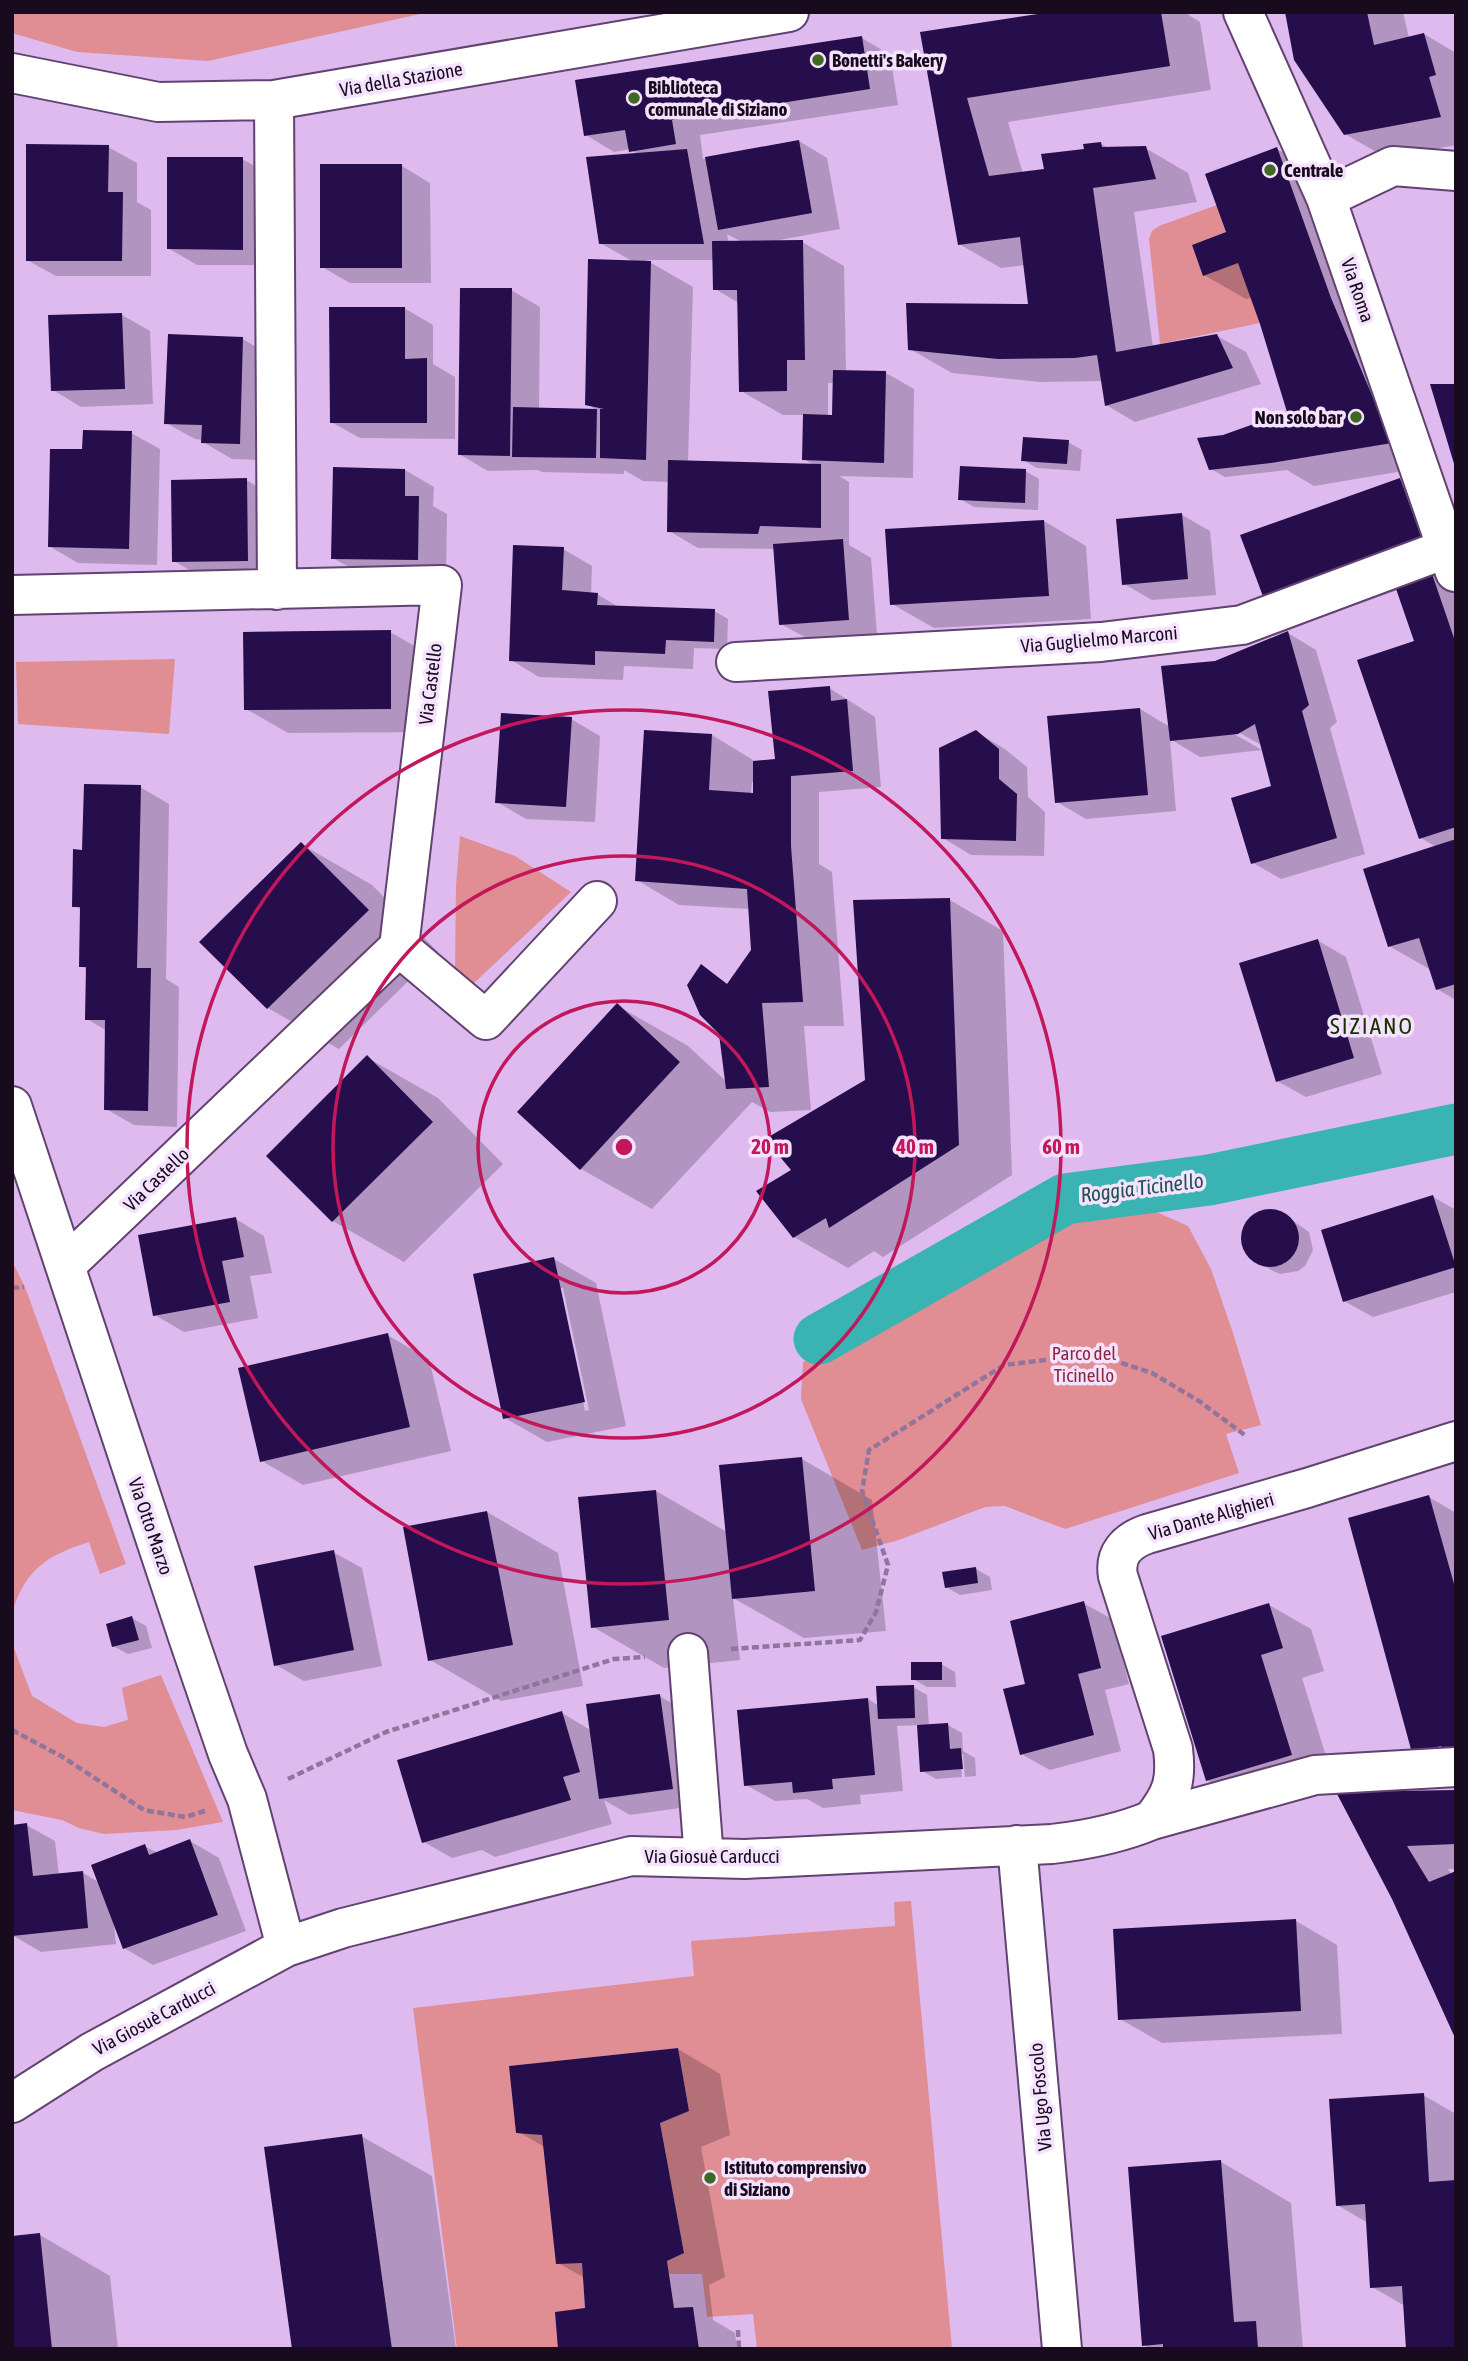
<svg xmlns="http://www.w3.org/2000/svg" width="1468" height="2361" font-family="'Asap Condensed',sans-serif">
  <rect width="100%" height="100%" fill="#debaef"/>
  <path fill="#e08d94" d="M12,12H429L208,61L77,52L12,33Z
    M1217,205L1226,232L1192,245L1203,275L1238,263L1260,323L1160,344L1149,239L1152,231L1159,226Z
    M175,659L169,734L18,724L16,662Z
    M460,836L515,856L571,892L474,983L455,971L456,886Z
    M1147,1208L1188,1226L1211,1269L1233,1333L1261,1425L1226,1434L1239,1473L1065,1529L1005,1506L985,1507L899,1540L862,1550L801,1399L803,1362L912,1297L1021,1222L1076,1210Z
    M12,1261L25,1287L126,1564L100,1574L89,1542C48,1555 25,1569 12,1613Z
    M12,1643L32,1696L77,1723L104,1727L128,1720L122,1688L161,1675L223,1822L176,1830L104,1834L79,1828L62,1820L12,1810Z
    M911,1901L952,2349H757L753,2314L707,2317L702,2274H669L667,2261L684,2253L660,2123L689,2111L678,2048L510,2066L516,2132L542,2135L582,2263L585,2308L558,2349H457L413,2008L694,1976L691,1941L895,1926L894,1902Z"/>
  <path fill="#0003" fill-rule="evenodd" d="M1061,12H1184L1200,22L1211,90L1008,122L1023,174L1046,171L1101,144L1109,148H1145L1188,173L1197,202L1134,212L1153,347L1217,336L1246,352L1261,384L1135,422L1106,405L1103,381L1041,382L952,373L910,349L1030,305L1025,265L1001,268L959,244L922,34Z
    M1287,12H1403L1409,38L1424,34L1456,53V145L1387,158L1345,134Z
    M862,38L890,55L898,105L700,135L703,159L799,141L827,158L840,229L779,240V242H802L844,266L846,372L886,373L914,389L913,478L839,476L849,482V545L871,558L877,635L810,640L781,624L776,549L698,548L669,531L670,482L643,481L624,470V474L542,472L538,470L488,471L459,454L511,290L540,307L539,410L598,411L587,404L634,262L600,243L637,154L630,149L614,152L586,135ZM727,234L742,242L729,243ZM646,260H714L715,289L739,303L741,391L783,415H805L804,459L814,465L688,462L693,287ZM828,383H835L834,417H828Z
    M108,147L137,163V202L151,210V276H56L27,260Z
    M1277,149L1319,173L1433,466L1314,486L1287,470L1225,477L1211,469L1223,437L1289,414L1252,297L1246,299L1204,275Z
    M242,159L271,175V265H197L168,248Z
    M402,166L430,183L431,283H350L322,267Z
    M404,308L433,325V364L455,377V439L360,438L331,422Z
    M122,315L150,331L153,404L81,407L53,390Z
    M243,339L271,356L268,460L232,459L203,442V440L195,439L166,423Z
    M131,433L160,449L157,565L78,563L49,546L84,451Z
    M1068,442L1082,450L1080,471L1037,468L1023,460Z
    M405,470L434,487L433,506L447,514L446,575L361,574L333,558Z
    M1025,471L1039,479L1038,510L974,507L960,499Z
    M246,480L275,497L276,576L203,578L174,561Z
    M1400,480L1442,504L1456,585V1000L1437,989L1431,970L1389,946L1436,847L1421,838L1416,642L1398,590L1307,622L1266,598Z
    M1182,515L1210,531L1216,595L1152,600L1124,584Z
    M1044,521L1086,546L1091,619L934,628L892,604Z
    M563,549L592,566L591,594H597L620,608L714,611L728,619L727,649L694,648L693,669L624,666L623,680L539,677L511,660Z
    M390,632L432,656L433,732L288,733L246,709Z
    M1288,633L1316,650L1337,722L1330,728L1365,854L1281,879L1253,863L1273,787L1263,746L1231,728L1229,731L1262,750L1200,757L1170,739L1176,811L1086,819L1057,802L1140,709L1170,727L1215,663Z
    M829,688L875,717L881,787L819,792V864L832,872L844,1026H804L811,1110L770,1112L752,1102L652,1209L581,1169L520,1112L618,1006L688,1046L727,1082L721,1033L702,967L729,985L753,951L750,909L679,905L637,880L712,735L753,760V762L776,761ZM752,782H755V794H751Z
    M571,719L600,736L595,822L526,819L497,802Z
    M976,732L1005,749L1027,767L1028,797L1045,812L1044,856L971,855L943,838Z
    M140,787L169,804L166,979L179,987L177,1127L134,1125L106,1109L107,1031L87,1019L88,970L81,966L82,910L74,906Z
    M301,844L372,885L438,952L339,1049L268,1008Z
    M950,900L1003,931L1012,1175L883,1257L874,1251L848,1268L794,1237V1170L867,1080Z
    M1317,940L1346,957L1382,1074L1306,1097L1277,1081Z
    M368,1058L438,1098L503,1164L404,1262L333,1221Z
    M1433,1197L1456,1210V1292L1373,1317L1344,1301Z
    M1262,1212H1280L1309,1232L1313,1250L1305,1266L1298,1271L1280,1274L1271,1270L1249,1256L1243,1239L1244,1230L1254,1216Z
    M236,1219L264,1236L272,1273L250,1276L258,1318L184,1332L155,1315Z
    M554,1259L596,1283L626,1426L547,1442L505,1418ZM559,1288H563L589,1410L585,1411Z
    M387,1335L429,1359L451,1451L303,1485L262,1461Z
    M802,1459L872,1500L886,1631L804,1638L733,1598L740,1660L664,1668L593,1627L656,1491L727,1532Z
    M1429,1497L1456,1513L1455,1776L1414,1752Z
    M487,1512L558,1553L583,1686L501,1701L430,1660Z
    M333,1552L362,1568L382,1666L304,1681L276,1665Z
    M976,1569L990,1577L992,1590L960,1595L946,1587Z
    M1083,1603L1112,1619L1129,1684L1105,1690L1121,1751L1050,1770L1021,1754L1027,1685Z
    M1269,1605L1311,1629L1324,1671L1302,1678L1333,1779L1249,1804L1207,1780Z
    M132,1618L146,1626L152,1648L128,1654L113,1646Z
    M941,1664L955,1672L956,1687H927L913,1679Z
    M913,1687L927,1695L929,1726L948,1725L962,1733L963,1751L975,1758L976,1776L965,1777L963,1754H960L962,1777L936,1779L922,1771L919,1725L897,1726L903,1791L860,1795L861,1804L823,1808L807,1799L775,1801L746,1785L868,1699L879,1706Z
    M659,1696L688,1712L701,1805L630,1815L604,1800L612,1824L495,1857L482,1850L452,1858L424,1842L562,1713L592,1731Z
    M1456,1792V1869H1448L1451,1874L1393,1898L1339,1794Z
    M26,1825L55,1841L59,1875L83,1873L100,1883L144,1846L158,1853L190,1841L219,1858L246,1931L153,1965L124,1948L114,1925L116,1944L41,1952L12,1935Z
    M1296,1921L1337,1945L1342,2034L1162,2043L1120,2019Z
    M678,2049L720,2074L730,2135L701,2147L725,2277L709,2285L713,2320L735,2333L737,2349H560L586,2310L585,2278L558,2263L546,2148L517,2131Z
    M1423,2095L1456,2114V2349L1405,2306L1372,2287L1368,2223L1337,2205Z
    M361,2136L432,2176L456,2349H293Z
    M1221,2162L1291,2203L1303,2349H1151L1144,2345Z
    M40,2235L110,2276L118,2349H12Z"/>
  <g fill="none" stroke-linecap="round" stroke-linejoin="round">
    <path stroke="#39b4b3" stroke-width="51" d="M819,1339L1065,1199L1209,1180L1456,1129"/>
  </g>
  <path fill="#250e4b" d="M1051,12H1161L1170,66L967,98L989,176L1044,169L1041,154L1084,149L1083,144L1101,142L1102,147L1146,146L1156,179L1093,188L1116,352L1217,334L1233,368L1105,406L1097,355L1075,358L998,359L908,350L906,303L1028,304L1020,237L958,245L920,32Z
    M1285,12H1367L1374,45L1424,33L1436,75L1429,77L1441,117L1344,135L1294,60Z
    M862,36L870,89L672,120L676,144L629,152L625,130L584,136L575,80Z
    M799,140L812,213L718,230L705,157Z
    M26,144L109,145L108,192H123L122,261H26Z
    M1277,147L1331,298L1392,443L1271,463L1209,470L1197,438L1223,435L1287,412L1260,324L1238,263L1203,276L1192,245L1226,232L1205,174Z
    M687,149L704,244H599L586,157Z
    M167,157H243V250L167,249Z
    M320,164H402V268H320Z
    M803,240L805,360H787V391L739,392L737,290H713L712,241Z
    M588,259L651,261L646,460L600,458V409H604L585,405Z
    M460,288H512L510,456L458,455Z
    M329,307H405V359L427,358V423H330Z
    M122,313L125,389L51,391L48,315Z
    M168,334L243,337L240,444L201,443L202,425L164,424Z
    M833,370L886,371L884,463L802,460L803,414L832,415Z
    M1430,384H1456V467H1455Z
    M513,407L597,409L596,458L512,457Z
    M83,430L132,431L129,549L48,547L50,449H82Z
    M1023,437L1069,440L1067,464L1021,461Z
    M668,460L821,464V528L760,526L758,534L667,532Z
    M960,466L1026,469L1025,503L958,500Z
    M333,467L405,469V496H419L418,560L331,559Z
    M247,478L248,561L172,562L171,480Z
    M1400,478L1423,542L1264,599L1240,535Z
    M1182,513L1188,579L1122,585L1116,519Z
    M1044,520L1049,596L890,605L885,529Z
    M843,539L849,620L779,625L773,544Z
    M513,545L564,547L562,590L598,593L597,605L715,609L714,642L666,640L665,654L595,651V665L509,661Z
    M1430,568L1456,644V827L1419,839L1357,660L1414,641L1393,580Z
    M391,630V709L244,710L243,632Z
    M1288,631L1309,705L1302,711L1337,838L1251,864L1231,798L1271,786L1255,724L1238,734L1170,741L1161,666L1215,661Z
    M830,686L831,701L847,699L853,771L791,776V846L803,1002L762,1003L769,1087L726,1089L719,1034L700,1015L687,985L701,964L727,984L751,950L747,889L635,881L644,730L712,734L709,790L753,793V761L775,759L768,691Z
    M1140,708L1148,795L1055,803L1047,716Z
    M501,713L572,717L566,807L495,803Z
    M976,730L999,749V779L1017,794L1016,841L941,839L939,748Z
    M84,784L141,785L137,968H151L148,1111L104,1110L105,1020H85L86,967H79L80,907H72L73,849L82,850Z
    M1456,839V984L1436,990L1419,938L1388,947L1363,869Z
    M301,842L369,910L267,1009L199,942Z
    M950,898L959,1145L829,1228L826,1218L793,1238L756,1191L791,1170L765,1139L865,1080L853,900Z
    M1318,939L1354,1058L1276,1082L1239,963Z
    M617,1003L680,1062L580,1170L517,1112Z
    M367,1055L433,1122L332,1222L266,1156Z
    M1433,1195L1456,1267L1343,1302L1321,1230Z
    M1241 1238a29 29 0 1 1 58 0a29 29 0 1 1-58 0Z
    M236,1217L244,1257L222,1261L230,1302L153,1316L138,1235Z
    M554,1257L585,1402L503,1419L473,1274Z
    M388,1333L410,1427L260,1462L238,1368Z
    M802,1457L815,1591L732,1599L719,1465Z
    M656,1490L669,1620L591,1628L578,1497Z
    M1429,1495L1456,1591V1761L1446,1764L1441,1746L1412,1753L1348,1518Z
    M487,1511L513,1645L428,1661L403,1527Z
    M334,1550L354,1650L274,1666L254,1566Z
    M976,1567L978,1583L945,1588L942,1572Z
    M1084,1601L1101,1668L1078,1674L1094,1735L1020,1755L1003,1689L1025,1684L1010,1621Z
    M1269,1603L1283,1648L1261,1655L1292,1755L1206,1781L1161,1636Z
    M132,1616L139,1640L112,1647L106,1624Z
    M911,1662H942V1680H911Z
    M914,1685L915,1718L878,1719L876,1686Z
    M660,1694L673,1789L599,1799L586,1704Z
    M868,1698L875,1775L832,1779L833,1789L793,1793L792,1782L744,1786L737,1710Z
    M562,1711L580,1772L563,1777L571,1800L422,1843L397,1760Z
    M948,1723L950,1749L961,1748L963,1769L920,1772L917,1725Z
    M1456,1790V1844L1407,1846L1429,1882L1456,1871V2040L1392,1899L1336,1792Z
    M27,1823L33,1876L83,1871L88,1928L12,1936V1825Z
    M190,1839L218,1915L123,1949L91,1865L145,1844L149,1855Z
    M1296,1919L1301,2011L1118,2020L1113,1929Z
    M678,2048L689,2111L660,2123L684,2253L667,2261L674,2308L693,2307L699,2349H558L555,2312L585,2308L582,2263L556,2264L542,2135L516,2133L509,2066Z
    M1424,2093L1429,2182L1456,2180V2349H1406L1402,2286L1370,2288L1365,2204L1336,2206L1329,2099Z
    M362,2134L392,2349H292L264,2147Z
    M1221,2160L1234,2322L1256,2321L1258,2349H1163V2344L1142,2346L1128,2167Z
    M40,2233L52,2349H12V2236Z"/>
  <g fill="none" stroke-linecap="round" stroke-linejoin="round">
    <defs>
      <path id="minor" d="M1243,12L1326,198L1455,572
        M12,73L158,102L274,100L789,12
        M274,100L277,590
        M1326,198L1393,166L1456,171
        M12,595L442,585L399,947L65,1266
        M736,662L1101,642L1242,625L1448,548
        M399,947L486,1020L597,901
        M12,1106L188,1637L228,1754L247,1799L286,1947
        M688,1653L704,1858
        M1152,1820C1172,1795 1177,1781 1173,1749L1118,1576C1114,1554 1127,1541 1147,1534L1307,1488L1456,1441
        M1017,1845L1062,2349
        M12,2103L92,2052L286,1947L343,1928L631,1856L745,1859L1052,1844C1087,1840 1119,1834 1152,1820L1315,1775L1456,1767"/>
    </defs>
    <use href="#minor" stroke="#614270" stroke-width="42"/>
    <path stroke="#90759d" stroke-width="4.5" stroke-dasharray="7 3.5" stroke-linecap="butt" d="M12,1288L24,1287
      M731,1649L860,1640L876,1612L888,1565L862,1491L869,1450L1004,1365L1094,1354L1152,1373L1199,1401L1246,1436
      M12,1730L61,1756L144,1810L185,1817L205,1811
      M288,1779L386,1732L614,1659L645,1657
      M738,2330L739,2349"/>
    <use href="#minor" stroke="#fff" stroke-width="38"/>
  </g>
  <g fill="none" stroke="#c2185b" stroke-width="3.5">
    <circle cx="624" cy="1147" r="146"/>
    <circle cx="624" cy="1147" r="291"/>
    <circle cx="624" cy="1147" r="437"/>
  </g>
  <g fill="#3f6823" stroke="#f5e2fe" stroke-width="2.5">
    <circle cx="818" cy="60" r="7"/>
    <circle cx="634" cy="98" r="7"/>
    <circle cx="1270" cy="170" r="7"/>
    <circle cx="1356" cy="417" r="7"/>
    <circle cx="710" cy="2178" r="7"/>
  </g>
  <g text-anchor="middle" stroke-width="7" stroke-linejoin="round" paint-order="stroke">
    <g font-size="19" font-weight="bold" fill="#180b1e" stroke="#f5e2fe" text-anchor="start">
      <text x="832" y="67">Bonetti's Bakery</text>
      <text x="648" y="94">Biblioteca<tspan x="648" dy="22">comunale di Siziano</tspan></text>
      <text x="1284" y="177">Centrale</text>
      <text x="1342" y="424" text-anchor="end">Non solo bar</text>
      <text x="724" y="2174">Istituto comprensivo<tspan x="724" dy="22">di Siziano</tspan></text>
    </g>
    <g font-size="19" fill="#180b1e" stroke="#f5e2fe">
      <text transform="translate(401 79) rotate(-10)" y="7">Via della Stazione</text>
      <text transform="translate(1358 290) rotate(71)" y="7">Via Roma</text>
      <text transform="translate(1099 639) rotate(-5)" y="7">Via Guglielmo Marconi</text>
      <text transform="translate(430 684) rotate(-83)" y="7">Via Castello</text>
      <text transform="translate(156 1179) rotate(-44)" y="7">Via Castello</text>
      <text transform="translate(1211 1516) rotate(-16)" y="7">Via Dante Alighieri</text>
      <text transform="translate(151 1526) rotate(71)" y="7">Via Otto Marzo</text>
      <text x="712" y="1863">Via Giosuè Carducci</text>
      <text transform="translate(154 2018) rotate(-28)" y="7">Via Giosuè Carducci</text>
      <text transform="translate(1040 2097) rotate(-95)" y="7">Via Ugo Foscolo</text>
    </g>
    <g font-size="19" fill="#8d283a" stroke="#f5e2fe">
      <text x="1084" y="1360">Parco del<tspan x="1084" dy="22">Ticinello</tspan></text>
    </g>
    <g font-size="21" font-style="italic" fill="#205352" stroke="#f5e2fe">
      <text transform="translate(1142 1188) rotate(-7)" y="7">Roggia Ticinello</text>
    </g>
    <g font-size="23" letter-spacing="2" fill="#173202" stroke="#f5e2fe">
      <text x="1372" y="1034">SIZIANO</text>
    </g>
  </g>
  <circle cx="624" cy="1147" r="10" fill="#c2185b" stroke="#f5e2fe" stroke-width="3.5"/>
  <g font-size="21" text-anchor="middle" font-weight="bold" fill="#c2185b" stroke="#f5e2fe" stroke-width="7" stroke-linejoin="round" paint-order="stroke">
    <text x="770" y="1154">20 m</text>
    <text x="915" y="1154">40 m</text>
    <text x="1061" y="1154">60 m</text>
  </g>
  <rect width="1468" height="2361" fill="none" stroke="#180b1e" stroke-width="28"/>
</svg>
